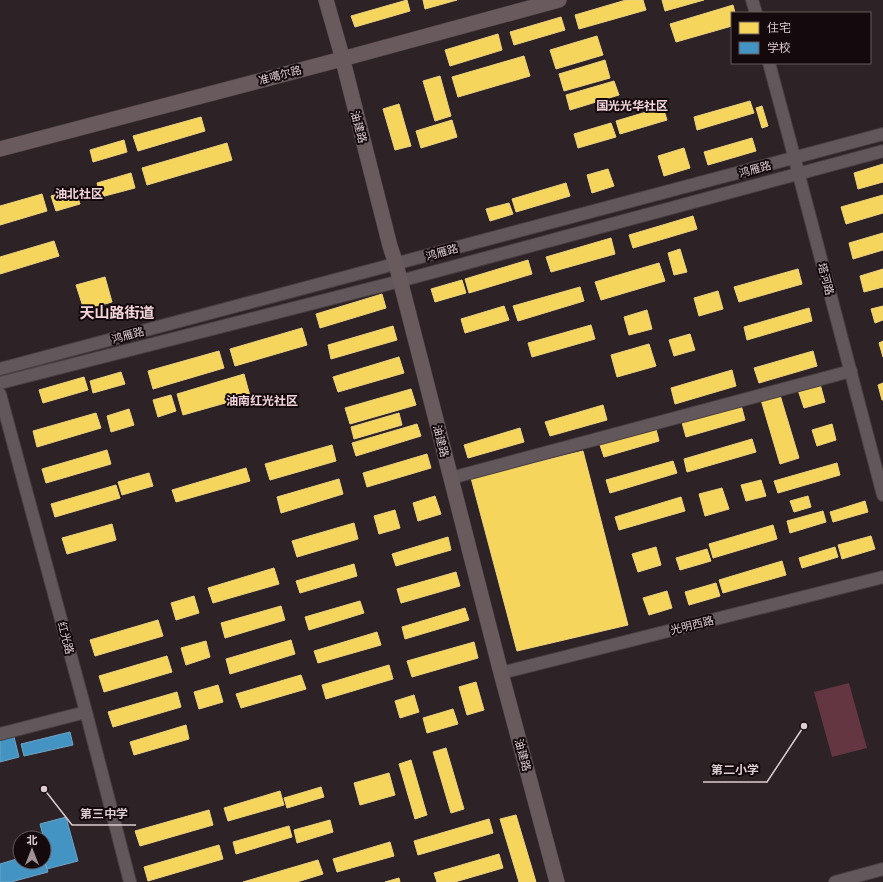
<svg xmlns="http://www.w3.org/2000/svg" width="883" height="882" font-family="'PT Serif','Noto Sans SC',serif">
  <rect width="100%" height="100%" fill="#2d2225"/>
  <path fill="#633642" d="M849,683L867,748L832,757L814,692Z"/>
  <path fill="#f6d55c" stroke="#eed37f" d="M407,0L410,11L355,27L351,16Z
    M423,0H457L425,9Z
    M626,0H643L646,10L579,29L575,15Z
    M662,0H704L665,11Z
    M733,5L735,13H732V26L676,42L670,24Z
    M561,17L565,30L514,45L510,32Z
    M498,34L502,50L450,66L445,50Z
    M597,36L603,55L556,69L550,50Z
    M524,56L530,76L458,97L452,77Z
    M605,60L610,78L564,91L559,74Z
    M440,76L451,116L435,121L423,81Z
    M614,81L619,95L570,110L566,95Z
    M750,101L754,113L697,130L694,117Z
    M399,104L411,146L395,150L383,109Z
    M762,106L768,126L762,128L756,108Z
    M663,107L667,120L620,134L616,121Z
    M201,117L205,131L138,151L133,136Z
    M452,120L457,137L421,148L416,131Z
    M611,123L616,137L578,148L574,134Z
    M752,138L756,151L708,165L704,152Z
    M124,140L127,152L93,162L90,150Z
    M227,143L232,160L147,185L142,168Z
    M684,148L690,168L664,176L658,156Z
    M883,164V182L858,189L854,173Z
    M608,169L614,186L592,193L587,175Z
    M131,173L135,188L101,197L97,183Z
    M566,183L570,196L516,212L512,199Z
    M75,189L80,204L56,211L51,196Z
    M42,194L47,211L0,225V206Z
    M883,195V213L846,224L841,207Z
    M509,203L513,214L490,221L486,209Z
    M693,216L697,229L633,248L629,235Z
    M883,233V250L853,259L849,243Z
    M611,238L615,254L551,272L546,257Z
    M54,241L59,256L0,274V257Z
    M680,249L687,272L674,275L668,253Z
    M528,260L532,274L469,293L465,279Z
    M659,263L665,281L601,300L595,282Z
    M798,269L802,284L739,302L734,287Z
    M883,269V287L864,292L860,276Z
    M105,277L112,302L84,310L76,285Z
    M462,280L466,293L435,302L431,289Z
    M580,287L584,301L518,321L513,306Z
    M718,291L723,309L699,316L694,298Z
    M382,294L386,308L320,328L316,314Z
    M504,306L509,320L465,333L461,319Z
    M883,306V320L875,323L871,309Z
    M809,308L812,321L747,340L744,327Z
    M647,310L652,329L629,335L624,317Z
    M591,325L595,339L532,357L528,343Z
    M393,326L397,340L331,359L328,345Z
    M302,328L307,345L235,366L230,349Z
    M690,334L695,350L674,356L669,340Z
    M883,341V357L879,343Z
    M649,344L656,366L617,377L611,355Z
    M219,351L224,368L153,389L148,371Z
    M813,351L817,366L759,383L754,368Z
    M399,357L404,373L338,392L333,377Z
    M732,370L736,386L675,404L671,388Z
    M121,372L125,384L93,393L90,381Z
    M244,374L250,396L183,415L177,394Z
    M84,377L88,390L43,403L39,390Z
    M883,383V400H882L878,385Z
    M820,384L825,402L804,408L798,390Z
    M411,389L416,405L350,424L345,408Z
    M171,395L176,411L158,417L153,400Z
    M780,395L799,458L780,464L761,400Z
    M740,401L745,420L686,437L681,419Z
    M603,405L607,420L550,436L545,422Z
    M129,409L134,425L111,432L107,416Z
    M96,413L101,428L37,447L33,431Z
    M399,413L402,425L354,439L351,427Z
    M417,424L421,436L356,456L352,443Z
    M832,424L836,440L817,446L812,430Z
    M520,428L524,442L468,458L464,445Z
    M656,429L659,441L604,457L600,445Z
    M752,439L756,452L687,472L684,459Z
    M332,445L336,461L270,480L265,464Z
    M107,450L111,464L46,483L42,469Z
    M583,451L628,625L517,651L471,478Z
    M427,454L431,468L367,487L363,473Z
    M673,461L677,473L610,493L606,480Z
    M837,463L840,475L778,493L774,481Z
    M246,468L250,481L176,502L172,490Z
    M149,473L153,486L122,495L118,482Z
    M339,479L343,494L281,513L277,497Z
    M761,480L766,496L746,501L741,485Z
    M116,485L120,498L55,517L51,504Z
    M722,488L729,509L705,516L699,494Z
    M435,496L441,514L418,521L413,503Z
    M808,496L811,507L794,512L790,501Z
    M681,497L685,511L619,530L615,517Z
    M865,501L868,512L833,522L830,512Z
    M395,510L400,528L379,534L374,516Z
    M823,511L826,522L790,533L787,521Z
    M354,523L358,539L297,557L292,541Z
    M112,524L116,540L67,554L62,538Z
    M773,525L777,539L713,558L709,544Z
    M871,536L875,549L842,559L838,545Z
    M448,537L451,550L396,566L392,554Z
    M656,547L661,565L638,572L632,554Z
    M835,547L838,557L802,568L799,558Z
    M707,549L711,561L680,570L676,558Z
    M782,561L786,575L723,593L719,580Z
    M354,564L357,576L300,593L296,581Z
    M274,568L279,584L213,603L208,588Z
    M456,572L460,586L401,603L397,589Z
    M716,583L720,596L689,605L685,592Z
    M667,591L672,608L649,615L643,598Z
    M194,596L199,613L176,620L171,603Z
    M360,601L364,613L309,630L305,617Z
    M281,606L285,620L225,638L221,623Z
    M465,608L469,620L405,639L402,627Z
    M158,620L163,636L95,656L90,640Z
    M377,632L381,645L318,663L314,651Z
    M291,640L295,654L230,674L226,659Z
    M206,641L210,657L186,665L181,648Z
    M474,642L478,658L412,677L407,661Z
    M167,656L172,672L104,692L99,676Z
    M389,665L393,679L326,699L322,685Z
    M301,675L306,689L241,708L236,694Z
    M476,682L484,710L467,715L459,687Z
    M218,685L223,702L199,709L194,692Z
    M177,692L181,707L113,727L108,712Z
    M414,695L419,712L400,718L395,701Z
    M453,709L458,724L427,733L423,718Z
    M186,725L189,739L134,755L130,742Z
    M446,748L464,809L451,813L433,752Z
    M411,760L427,815L415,819L399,764Z
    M389,773L395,795L360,805L354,783Z
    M321,787L324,797L287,808L284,798Z
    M280,791L284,805L228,821L224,808Z
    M209,810L213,825L140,846L135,831Z
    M516,815L536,882H519L500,819Z
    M489,819L493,833L418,855L414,841Z
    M330,820L333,832L297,843L294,830Z
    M289,826L292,837L236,854L233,842Z
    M390,842L394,856L337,872L333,859Z
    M219,845L223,859L148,881L144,867Z
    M499,854L503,868L455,882H437L434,873Z
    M318,860L323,874L297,882H243Z
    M399,878L400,882H385Z"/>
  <path fill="#4393c3" stroke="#71a4c7" d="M70,732L73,745L24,756L21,744Z
    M14,737L19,757L0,762V740Z
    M66,817L78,861L47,869L44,860L49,859L40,824Z
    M20,858V862H44V858L48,872L11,882H0V864Z"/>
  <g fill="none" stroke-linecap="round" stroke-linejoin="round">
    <defs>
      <path id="minor" d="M752,0L756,13
        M769,63L790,141L883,495
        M0,369L883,134
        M0,383L400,281L883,151
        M0,394L86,712L130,882
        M451,478L851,371
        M501,673L883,577
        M0,734L86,712
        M835,882L883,869"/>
      <path id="major" d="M326,0L340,49L390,246L396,264L501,673L557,882
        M0,149L342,59L559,0"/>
    </defs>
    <use href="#minor" stroke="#493e41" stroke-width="14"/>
    <use href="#major" stroke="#493e41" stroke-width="16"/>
    <use href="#minor" stroke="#62585b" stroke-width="12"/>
    <use href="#major" stroke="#685a5d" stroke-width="15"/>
  </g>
  <g text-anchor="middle" stroke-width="4" stroke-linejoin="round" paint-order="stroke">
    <g font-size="11" fill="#ddcdd1" stroke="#140a0d">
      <text transform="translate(280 75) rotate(-15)" y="4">准噶尔路</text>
      <text transform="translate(359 127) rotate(75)" y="4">油建路</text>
      <text transform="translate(755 169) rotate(-15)" y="4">鸿雁路</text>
      <text transform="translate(442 252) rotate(-15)" y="4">鸿雁路</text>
      <text transform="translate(826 279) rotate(75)" y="4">塔河路</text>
      <text transform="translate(128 335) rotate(-15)" y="4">鸿雁路</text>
      <text transform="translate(441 441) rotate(76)" y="4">油建路</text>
      <text transform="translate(692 625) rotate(-14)" y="4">光明西路</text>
      <text transform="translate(66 638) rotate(75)" y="4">红光路</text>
      <text transform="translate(523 755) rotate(75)" y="4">油建路</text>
    </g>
    <g font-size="12" font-weight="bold" fill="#f2d4da" stroke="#140a0d">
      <text x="632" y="110">国光光华社区</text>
      <text x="79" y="198">油北社区</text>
      <text x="262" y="405">油南红光社区</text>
    </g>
    <g font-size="15" font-weight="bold" fill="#f2d4da" stroke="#140a0d">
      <text x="117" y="318">天山路街道</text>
    </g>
  </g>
  <path fill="none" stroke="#ddcdd1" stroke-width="1.5" d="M804 726L767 782H703M44 789L72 825H136"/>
  <g fill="#ddcdd1" stroke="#140a0d" stroke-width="1.5">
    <circle cx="804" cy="726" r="4"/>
    <circle cx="44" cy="789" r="4"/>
  </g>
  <g font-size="12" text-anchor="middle" font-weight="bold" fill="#ddcdd1" stroke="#140a0d" stroke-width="4" stroke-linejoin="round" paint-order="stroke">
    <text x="735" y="774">第二小学</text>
    <text x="104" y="818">第三中学</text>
  </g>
  <rect x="731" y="12" width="140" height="52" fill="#140a0d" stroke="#64585b"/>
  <rect x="739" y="22" width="20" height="12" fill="#f6d55c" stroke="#64585b"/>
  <text x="767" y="32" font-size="12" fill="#ddcdd1">住宅</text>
  <rect x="739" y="42" width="20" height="12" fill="#4393c3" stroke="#64585b"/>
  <text x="767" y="52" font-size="12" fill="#ddcdd1">学校</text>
  <g transform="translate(32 850)"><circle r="19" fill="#140a0d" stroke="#64585b"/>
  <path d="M0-3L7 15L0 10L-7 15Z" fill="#9f9195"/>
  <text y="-6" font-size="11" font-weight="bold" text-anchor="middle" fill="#ddcdd1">北</text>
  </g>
</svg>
